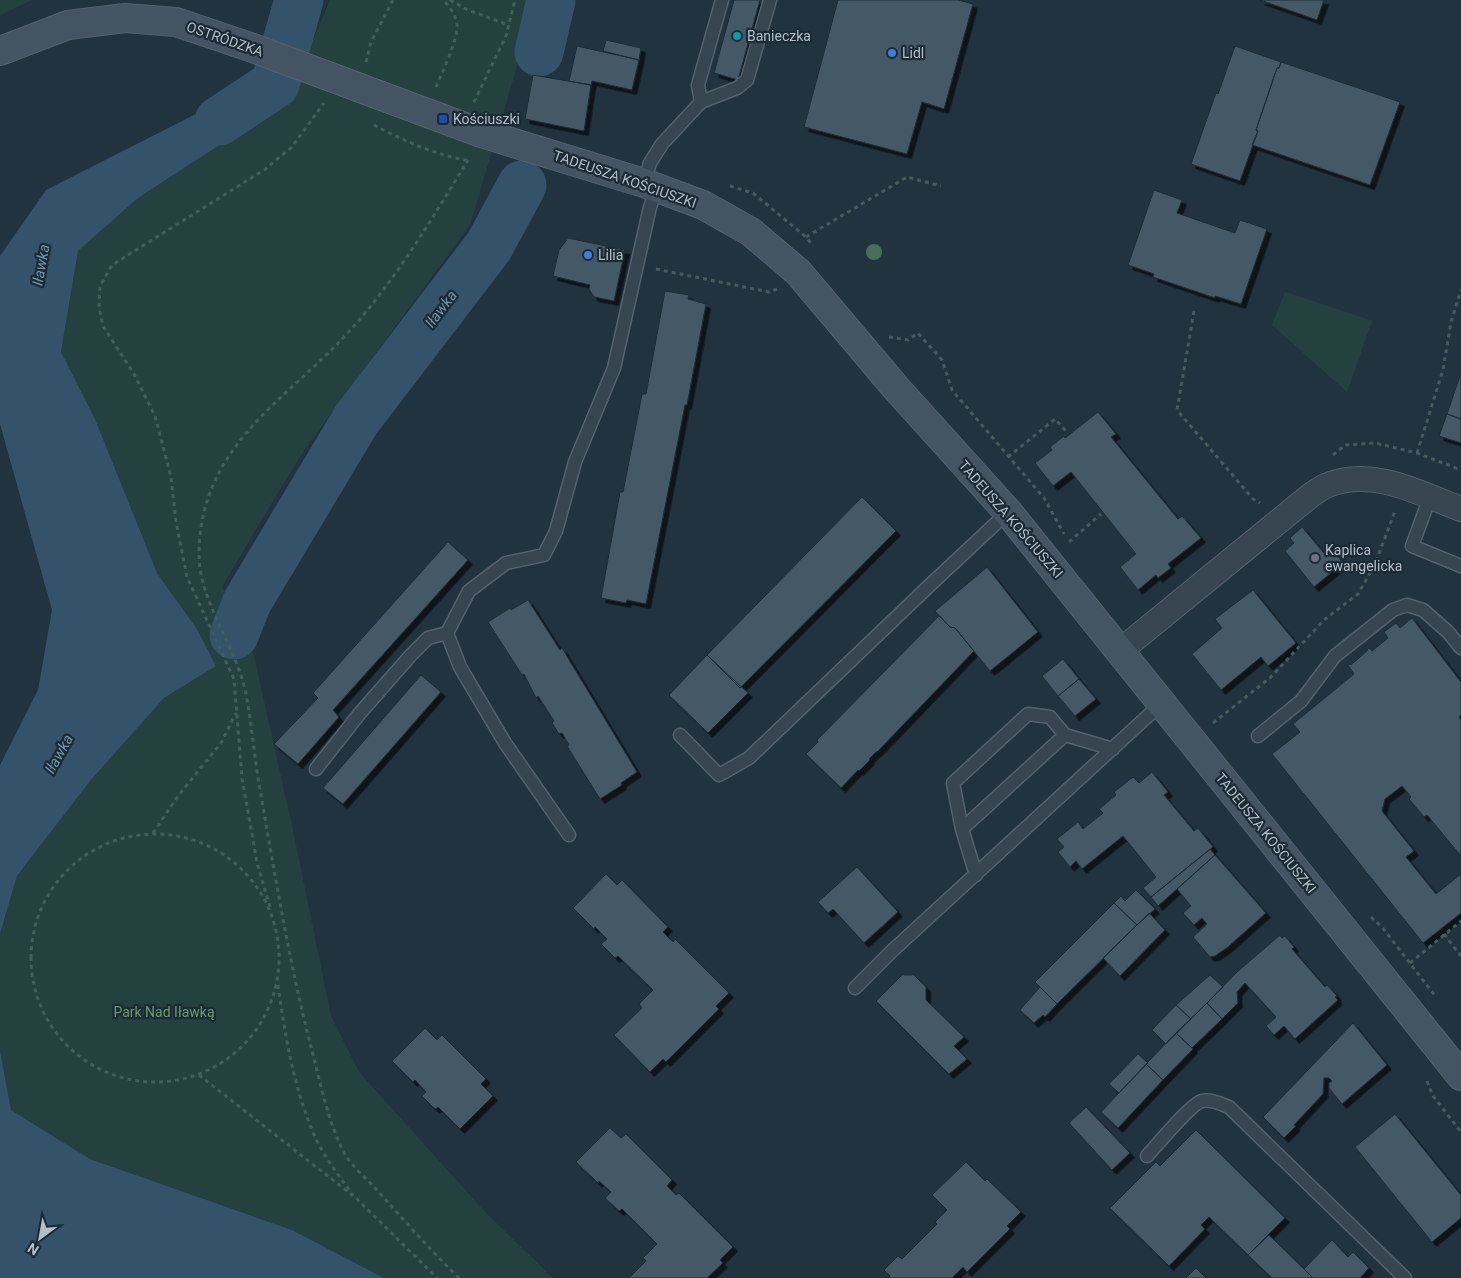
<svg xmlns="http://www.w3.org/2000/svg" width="1461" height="1278" font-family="Roboto,sans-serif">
  <defs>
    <filter id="shadow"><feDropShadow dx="4.5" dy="4.5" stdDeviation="0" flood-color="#0009"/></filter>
  </defs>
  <rect width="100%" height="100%" fill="#223340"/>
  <path fill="#244140" d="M0,0H32L0,15Z
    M330,0H534L518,63L470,225L305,449L265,514L222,587L254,656L294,835L331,1016L359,1072L487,1214L553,1278H384L292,1230L90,1159L11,1110L0,1050V934L17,876L90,781L164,698L216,666L197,629L157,573L95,419L61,352L78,251L138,198L258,120L291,92Z
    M1285,292L1372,321L1347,392L1272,325Z"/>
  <path fill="#345269" d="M263,80L291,92L258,120L138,198L78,251L61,352L95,419L157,573L197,629L216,666L164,698L90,781L17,876L0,934V765L38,690L52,610L0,424V256L46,190Z
    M0,1050L11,1110L90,1159L292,1230L384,1278H0Z"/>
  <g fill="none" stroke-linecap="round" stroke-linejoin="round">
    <path stroke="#345269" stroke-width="49" d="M539,52L551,0
      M219,121L275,84L299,0
      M234,635L247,602L356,420L489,246L522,185"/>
  </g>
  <path fill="#455966" stroke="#1d2c36" filter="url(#shadow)" d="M734,0H760L738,80L714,73Z
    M838,0H958L973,4L944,109L922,102L907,154L804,127Z
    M1260,0H1324L1317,20Z
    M606,40L641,48L639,60L603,51Z
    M577,46L639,60L632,90L592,81L591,85L569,81Z
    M1235,46L1281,62L1279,68H1277L1256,130L1258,131L1240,181L1191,164L1216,93L1218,94Z
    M1281,62L1400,102L1370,185L1252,145L1258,131L1256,130L1277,68H1279Z
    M533,75L591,85L584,131L525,119Z
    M1154,190L1182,200L1177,213L1235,233L1240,220L1267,229L1241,304L1215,296V298L1153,277L1154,274L1128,265Z
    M568,238L625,250L614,301L594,297L589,289L590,285L553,276L559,250Z
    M665,291L689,295L688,299L706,304L687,405H685L646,604L627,600L626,603L601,598L620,492H623L642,394H646Z
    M1461,373V419L1447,414Z
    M1098,412L1116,434L1111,437L1178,519L1182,516L1201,538L1168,564L1171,568L1158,578L1156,575L1138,590L1120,567L1136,554L1071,472L1053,486L1035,463L1052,450L1050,447L1064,436L1065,438Z
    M1447,414L1461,419V443L1439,436Z
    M862,497L896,531L740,688L707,655Z
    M1302,527L1324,553L1331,547L1343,563L1314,587L1285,551L1294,543L1290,538Z
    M448,542L468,560L333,710L339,717L298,764L274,744L318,698L313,693Z
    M987,567L1038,632L990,671L955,628L950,627L935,611Z
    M1253,590L1296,643L1268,666L1261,657L1221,690L1192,654L1222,628L1215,619Z
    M528,600L560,650L562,648L637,772L621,783L622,785L600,799L567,746L569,745L562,733L559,734L552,723L554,721L538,696L536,698L524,674L522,675L488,622L510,608L511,610Z
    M939,616L950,627L955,628L974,651L877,752H876L869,759L870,760L859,771L858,770L841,788L806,754L818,742L817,740Z
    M1412,618L1461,682V715L1459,717L1461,720V856L1427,815L1424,817L1409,799L1411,797L1402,786L1385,799L1382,811L1414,851L1406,857L1436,894L1461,874V913L1423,943L1272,754L1300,732L1293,724L1354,674L1348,665L1350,664L1351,665L1368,650L1367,649L1369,648L1372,651L1388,638L1384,632L1396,623L1400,628Z
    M707,655L748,693L708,733L669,695Z
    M1063,659L1079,679L1058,696L1042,676Z
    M421,675L441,692L343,804L323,788Z
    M1079,679L1096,699L1075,716L1058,696Z
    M1152,772L1168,792L1164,795L1194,831L1198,828L1213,847L1151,897L1143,888L1156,877L1123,836L1082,869L1076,861L1070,867L1058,852L1064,847L1057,839L1078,822L1083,829L1103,813L1099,809L1116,795L1114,792L1133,777L1139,783Z
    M1210,849L1215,855L1158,906L1151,897Z
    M1215,855L1266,913L1228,947L1215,956L1210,957L1193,937L1207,924L1202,918L1194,925L1183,913L1191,906L1177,889Z
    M857,867L898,912L864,943L833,909L828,913L818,902Z
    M606,874L617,885L622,880L668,927L663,932L673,942L675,939L729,993L716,1006L719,1009L666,1062L663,1059L650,1072L614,1035L642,1008L639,1004L653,990L618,956L615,958L601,944L607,939L595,927L594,929L573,908Z
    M1136,890L1155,909L1137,925L1114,903L1121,896L1125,901Z
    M1114,903L1137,925L1057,1004L1035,982Z
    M1149,913L1165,930L1120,976L1103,958Z
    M1280,935L1282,938L1285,936L1294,947L1292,949L1325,987L1327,985L1337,996L1335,997L1338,1000L1295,1039L1284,1026L1274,1035L1266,1026L1276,1017L1245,983L1237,992L1238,1003L1222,1019L1207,1003L1237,972Z
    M902,975H914L926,987V1000L964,1037L954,1046L967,1059L949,1074L876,1001Z
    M1210,975L1223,987L1191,1019L1176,1005Z
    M1040,987L1057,1004L1045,1017L1043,1015L1034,1023L1020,1010Z
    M1207,1003L1222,1019L1192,1048L1176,1033Z
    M1176,1005L1191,1019L1166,1044L1152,1030Z
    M1353,1023L1387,1065L1342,1104L1329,1088V1083L1332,1081L1329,1078H1324L1323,1094L1294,1125L1296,1126L1284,1138L1263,1117Z
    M425,1028L437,1040L442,1035L486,1079L481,1084L493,1096L460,1129L438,1107L435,1109L422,1096L426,1092L415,1080L413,1082L392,1061Z
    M1176,1033L1193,1049L1163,1080L1146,1064Z
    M1138,1054L1148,1063L1119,1093L1109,1084Z
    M1146,1064L1163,1080L1118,1128L1101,1112Z
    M1086,1107L1130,1153L1112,1170L1069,1123Z
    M1395,1114L1461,1195V1218L1432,1242L1355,1147Z
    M610,1128L621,1138L626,1134L672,1180L667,1186L676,1195L679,1193L733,1247L720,1260L723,1263L707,1278H629L646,1261L643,1258L657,1244L622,1209L619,1211L605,1198L611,1192L599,1181L598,1183L576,1162Z
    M1196,1130L1285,1218L1248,1255L1209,1217L1201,1225L1205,1229L1169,1266L1110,1208L1156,1162L1160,1166Z
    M966,1162L985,1181L987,1179L1021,1212L1007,1226L1010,1229L967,1272L963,1267L952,1278H888L890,1276L884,1270L898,1256L902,1259L937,1224L935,1222L947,1210L932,1195Z
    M1269,1235L1304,1269L1313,1278H1272L1248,1255Z
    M1332,1240L1348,1257L1353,1252L1369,1268L1360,1278H1313L1304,1269Z
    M1196,1268L1206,1278H1186Z"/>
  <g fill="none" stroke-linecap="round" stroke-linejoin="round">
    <defs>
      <path id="service" d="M701,102L698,85L722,0
        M644,183L650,163L662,144L701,102L737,88L747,80L770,0
        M1430,497L1412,546L1461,566
        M680,735L719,775L749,758L930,585L1008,512
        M1258,736L1301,701L1335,656L1393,610L1407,605L1423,610L1448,632L1461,648
        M316,769L360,713L411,655L428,638L447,633
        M962,829L953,783L1028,714L1050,717L1065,735
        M569,835L505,743L460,667L447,633L469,591L506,563L544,555L556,531L575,462L614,368L650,207L657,188
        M976,875L962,829L1065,735L1113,749
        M855,988L892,951L1162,703
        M1147,1156C1157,1145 1191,1104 1202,1101C1211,1099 1221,1104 1229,1107L1405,1278"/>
      <path id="minor" d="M1120,651L1311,495C1316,492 1322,487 1328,485C1372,467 1419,493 1461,509"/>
      <path id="secondary" d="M0,51L68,25L125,18L176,22L253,48L481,133L644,183L703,205L751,232L798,272L896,388L1008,512L1461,1076"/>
    </defs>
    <use href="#service" stroke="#54626d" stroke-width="15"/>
    <use href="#minor" stroke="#54626d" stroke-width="26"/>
    <use href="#secondary" stroke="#54626d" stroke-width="30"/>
    <path stroke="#425d5c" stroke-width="3" stroke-dasharray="4 4" stroke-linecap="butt" d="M450,0L468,10L509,25
      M366,62L371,42L393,0
      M436,87C442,73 459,37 457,24C456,15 449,7 444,0
      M474,102L506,36L515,0
      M374,125C404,141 438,156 471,161
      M730,186L753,193L806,237L813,246
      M806,237L907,177L941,186
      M656,269L769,292L777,289
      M1194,311L1177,410L1253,499L1260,503
      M889,337L908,340L918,333L942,360L952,390L1044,498L1064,534
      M1417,453L1443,370L1451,322L1461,290
      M1333,455L1345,445L1375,443L1417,453L1461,470
      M1008,457L1055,419L1066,431
      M1069,542L1101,514
      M1213,723L1271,677L1324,620L1358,594L1375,564L1395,511
      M153,833L178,796L221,743L236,713
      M31 958a124 124 0 1 1 248 0a124 124 0 1 1-248 0Z
      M270,907L257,863L242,778L234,679L187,577L176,522L171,477L155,416L134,374L103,326L99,307L100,286L112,265L264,170L291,148L324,103
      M1371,917L1382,927L1436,997
      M1444,934L1461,956
      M1410,963L1461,921
      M278,985C285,1036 294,1089 315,1137C325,1158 339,1176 353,1195
      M199,1075L357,1199L437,1278
      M1427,1081L1433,1096L1461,1132
      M459,1278C430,1250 403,1219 376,1189C365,1177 350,1165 343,1151C327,1118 320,1081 311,1047C289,962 275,875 260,789C254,757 252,725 246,694C237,650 207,613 200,568C197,546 201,519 208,498C231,430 295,389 343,338C392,286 430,222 468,160"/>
    <use href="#service" stroke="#36454f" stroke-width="12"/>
    <use href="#minor" stroke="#36454f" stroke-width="24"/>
    <use href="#secondary" stroke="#445463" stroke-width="28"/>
  </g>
  <circle fill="#486e58" cx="874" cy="252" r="8"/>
  <circle fill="#0f9aa8" stroke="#1b2a34" stroke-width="2" cx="737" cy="36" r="5"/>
  <g fill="#3f7fe0" stroke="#1b2a34" stroke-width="2">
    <circle cx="892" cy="53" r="5"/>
    <circle cx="588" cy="255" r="5"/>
  </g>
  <rect fill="#1a4fb4" stroke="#1b2a34" stroke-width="2" x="438" y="114" width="10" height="10" rx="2.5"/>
  <circle fill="#6b7280" stroke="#1b2a34" stroke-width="2" cx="1315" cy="558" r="5"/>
  <g text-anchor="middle" stroke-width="4.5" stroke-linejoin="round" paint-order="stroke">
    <g font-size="14" fill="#b2bfca" stroke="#1b2a34" text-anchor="start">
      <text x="747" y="41">Banieczka</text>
      <text x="902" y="58">Lidl</text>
      <text x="453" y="124">Kościuszki</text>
      <text x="598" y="260">Lilia</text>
      <text x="1325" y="555">Kaplica<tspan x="1325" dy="16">ewangelicka</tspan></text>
    </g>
    <g font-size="14" fill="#b2bfca" stroke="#1b2a34">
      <text transform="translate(225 39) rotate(19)" y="5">OSTRÓDZKA</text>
      <text transform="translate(625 179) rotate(19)" y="5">TADEUSZA KOŚCIUSZKI</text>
      <text transform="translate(1011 519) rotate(49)" y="5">TADEUSZA KOŚCIUSZKI</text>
      <text transform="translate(1266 833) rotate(51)" y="5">TADEUSZA KOŚCIUSZKI</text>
    </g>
    <g font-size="14" fill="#679e6b" stroke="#1b2a34">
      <text x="164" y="1017">Park Nad Iławką</text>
    </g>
    <g font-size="15" font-style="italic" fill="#7096b1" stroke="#1b2a34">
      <text transform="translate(41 265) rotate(-80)" y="5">Iławka</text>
      <text transform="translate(441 309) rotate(-53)" y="5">Iławka</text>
      <text transform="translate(59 754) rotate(-61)" y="5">Iławka</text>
    </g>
  </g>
  <g transform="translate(40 1238) rotate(212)" stroke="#1b2a34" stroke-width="4" paint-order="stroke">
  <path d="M0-4L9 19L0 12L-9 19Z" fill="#b2bfca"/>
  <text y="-8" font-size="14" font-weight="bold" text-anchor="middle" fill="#b2bfca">N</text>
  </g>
</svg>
